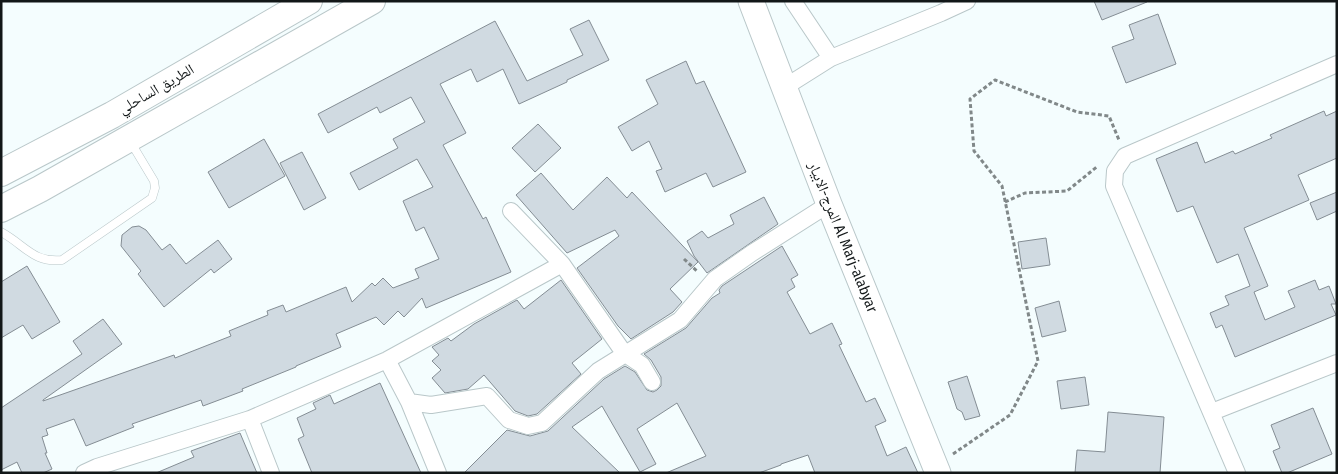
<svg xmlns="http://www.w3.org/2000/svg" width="1338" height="474" font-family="'Fira Sans Condensed','Noto Naskh Arabic',sans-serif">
  <rect width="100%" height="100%" fill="#f4fdfe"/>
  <path fill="#d0dae1" stroke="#848d94" d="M1094,1H1147V2L1102,20Z
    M1158,14L1176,64L1126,83L1112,47L1134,39L1129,25Z
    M589,20L609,60L567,80V82L519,104L503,69L477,82L471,69L440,84L466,133L443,145L483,219L486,217L511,272L426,308L422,298L404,317L398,311L384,325L376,317L336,334L341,347L296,366V367L242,389L243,391L203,406L201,400L132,424L134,427L86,446L74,419L46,429L48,435L42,437L47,453H45L52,469L43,473H22L17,462L1,470V408L82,354L73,341L103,319L122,344L43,400V401L174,355L175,358L231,336L229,331L268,315L267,311L283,305L286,312L346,287L352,302L372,283L375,286L383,278L393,288L419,278L415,269L439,259L424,227L416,231L403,201L433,187L417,159L359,190L350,173L398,148L393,139L425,122L411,97L380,113L377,107L328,133L318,114L495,21L527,81L583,55L570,29Z
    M686,61L696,84L704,81L746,172L713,187L706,173L665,192L656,171L662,169L649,141L632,151L618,127L658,104L646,80Z
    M1324,111L1326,116L1337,111V158L1298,175L1309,200L1244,228L1268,286L1254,292L1265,320L1295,307L1288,291L1315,280L1319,290L1329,286L1336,304H1331L1336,315L1235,357L1222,325L1216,328L1210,313L1229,305L1225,296L1250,286L1238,254L1217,263L1193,206L1177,212L1156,159L1197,142L1205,163L1233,151L1235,154L1272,138L1270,135Z
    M538,124L561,148L535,172L512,148Z
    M264,139L285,176L229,208L208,172Z
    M302,152L326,198L304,210L280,163Z
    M541,173L573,210L607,177L627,198L632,192L698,262L670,289L682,302L673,312L631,339L618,326L577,268L619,236L615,230L567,253L516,195Z
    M1337,192V211L1317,220L1310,203Z
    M764,197L778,224L707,273L694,256L687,241L702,231L708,238L734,224L730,215Z
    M139,226L146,230L162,250L170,244L186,264L218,240L232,259L214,273L211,269L164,307L138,274L141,271L121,246L122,235L132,227Z
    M1046,238L1050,265L1022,269L1018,242Z
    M782,246L798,275L791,279L795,287L787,292L810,334L832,323L842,344L839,345L866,402L875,398L886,421L875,426L887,456L906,447L918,473H815L808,455L781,464V465L759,473H666L706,456L677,403L637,429L656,464L640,472L602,406L572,427L620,473H464L507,430L530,436L548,431L604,379L625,366L635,372L647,390L653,392L657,390L661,386V377L651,360L644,354L686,328L712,298L720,293L719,290L722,286Z
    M27,266L60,322L32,339L23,325L1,338V282Z
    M561,280L602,339L572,363L581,374L537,414L528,416L515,411L484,375L468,389L445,393L432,378L441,370L432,361L439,355L432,347L448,338L451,341L474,324L517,300L524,309Z
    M1059,301L1066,331L1042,337L1035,308Z
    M967,376L980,416L965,420L962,412L957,409L948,382Z
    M1085,377L1089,405L1061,409L1057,381Z
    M380,383L421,473H312L298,439L304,436L297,418L316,409L313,403L330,395L334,404Z
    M1313,408L1332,454L1287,473H1282L1273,451L1280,448L1271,425Z
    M1108,412L1164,417L1160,473H1075L1077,450L1105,452Z
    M240,433L257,473H156L194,457L191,451Z"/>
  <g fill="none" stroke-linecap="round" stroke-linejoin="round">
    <defs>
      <path id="service" d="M1,232C25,245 33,263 62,260L152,198L155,188L154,181L130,141"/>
      <path id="minor" d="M793,1L831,58
        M785,87L831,58L941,13L967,1
        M511,211L562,264L624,353L642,365L652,382
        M387,360L409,402L438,473
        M409,402L431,405L487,396L509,420L528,426L542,423L598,371L680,320L715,279L752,253L829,204
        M1212,412L1337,363
        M250,419L271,473
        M84,473L97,467L250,419L387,360L562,264
        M1237,473L1114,186L1115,171L1125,156L1337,64"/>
      <path id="primary" d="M751,1L829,204L938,473"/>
      <path id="trunk" d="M1,173L112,115L309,1
        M1,209L40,189L372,1"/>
    </defs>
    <use href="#service" stroke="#b9c7c9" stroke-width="9"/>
    <use href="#minor" stroke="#b9c7c9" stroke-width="18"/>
    <use href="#primary" stroke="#b9c7c9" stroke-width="27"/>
    <use href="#trunk" stroke="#b9c7c9" stroke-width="28"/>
    <path stroke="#818889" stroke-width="3" stroke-dasharray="4 2.5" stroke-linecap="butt" d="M1005,202L1025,193L1067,191L1098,166
      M684,259L698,272
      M953,454L1010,415L1038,361L1002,186L974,151L970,99L995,80L1077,112L1109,116L1119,140"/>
    <use href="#service" stroke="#fff" stroke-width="8"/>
    <use href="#minor" stroke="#fff" stroke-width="16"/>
    <use href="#primary" stroke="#fff" stroke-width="25"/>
    <use href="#trunk" stroke="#fff" stroke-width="26"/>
  </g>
  <g text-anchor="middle" stroke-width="5" stroke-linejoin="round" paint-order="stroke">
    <g font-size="15" fill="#121718" stroke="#fff">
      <text transform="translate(156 89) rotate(-30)" y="5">الطريق الساحلي</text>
      <text transform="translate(843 237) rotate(68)" y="5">المرج-الابيار Al Marj-alabyar</text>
    </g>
  </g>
  <rect width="1338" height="474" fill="none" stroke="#121718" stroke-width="5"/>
</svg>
